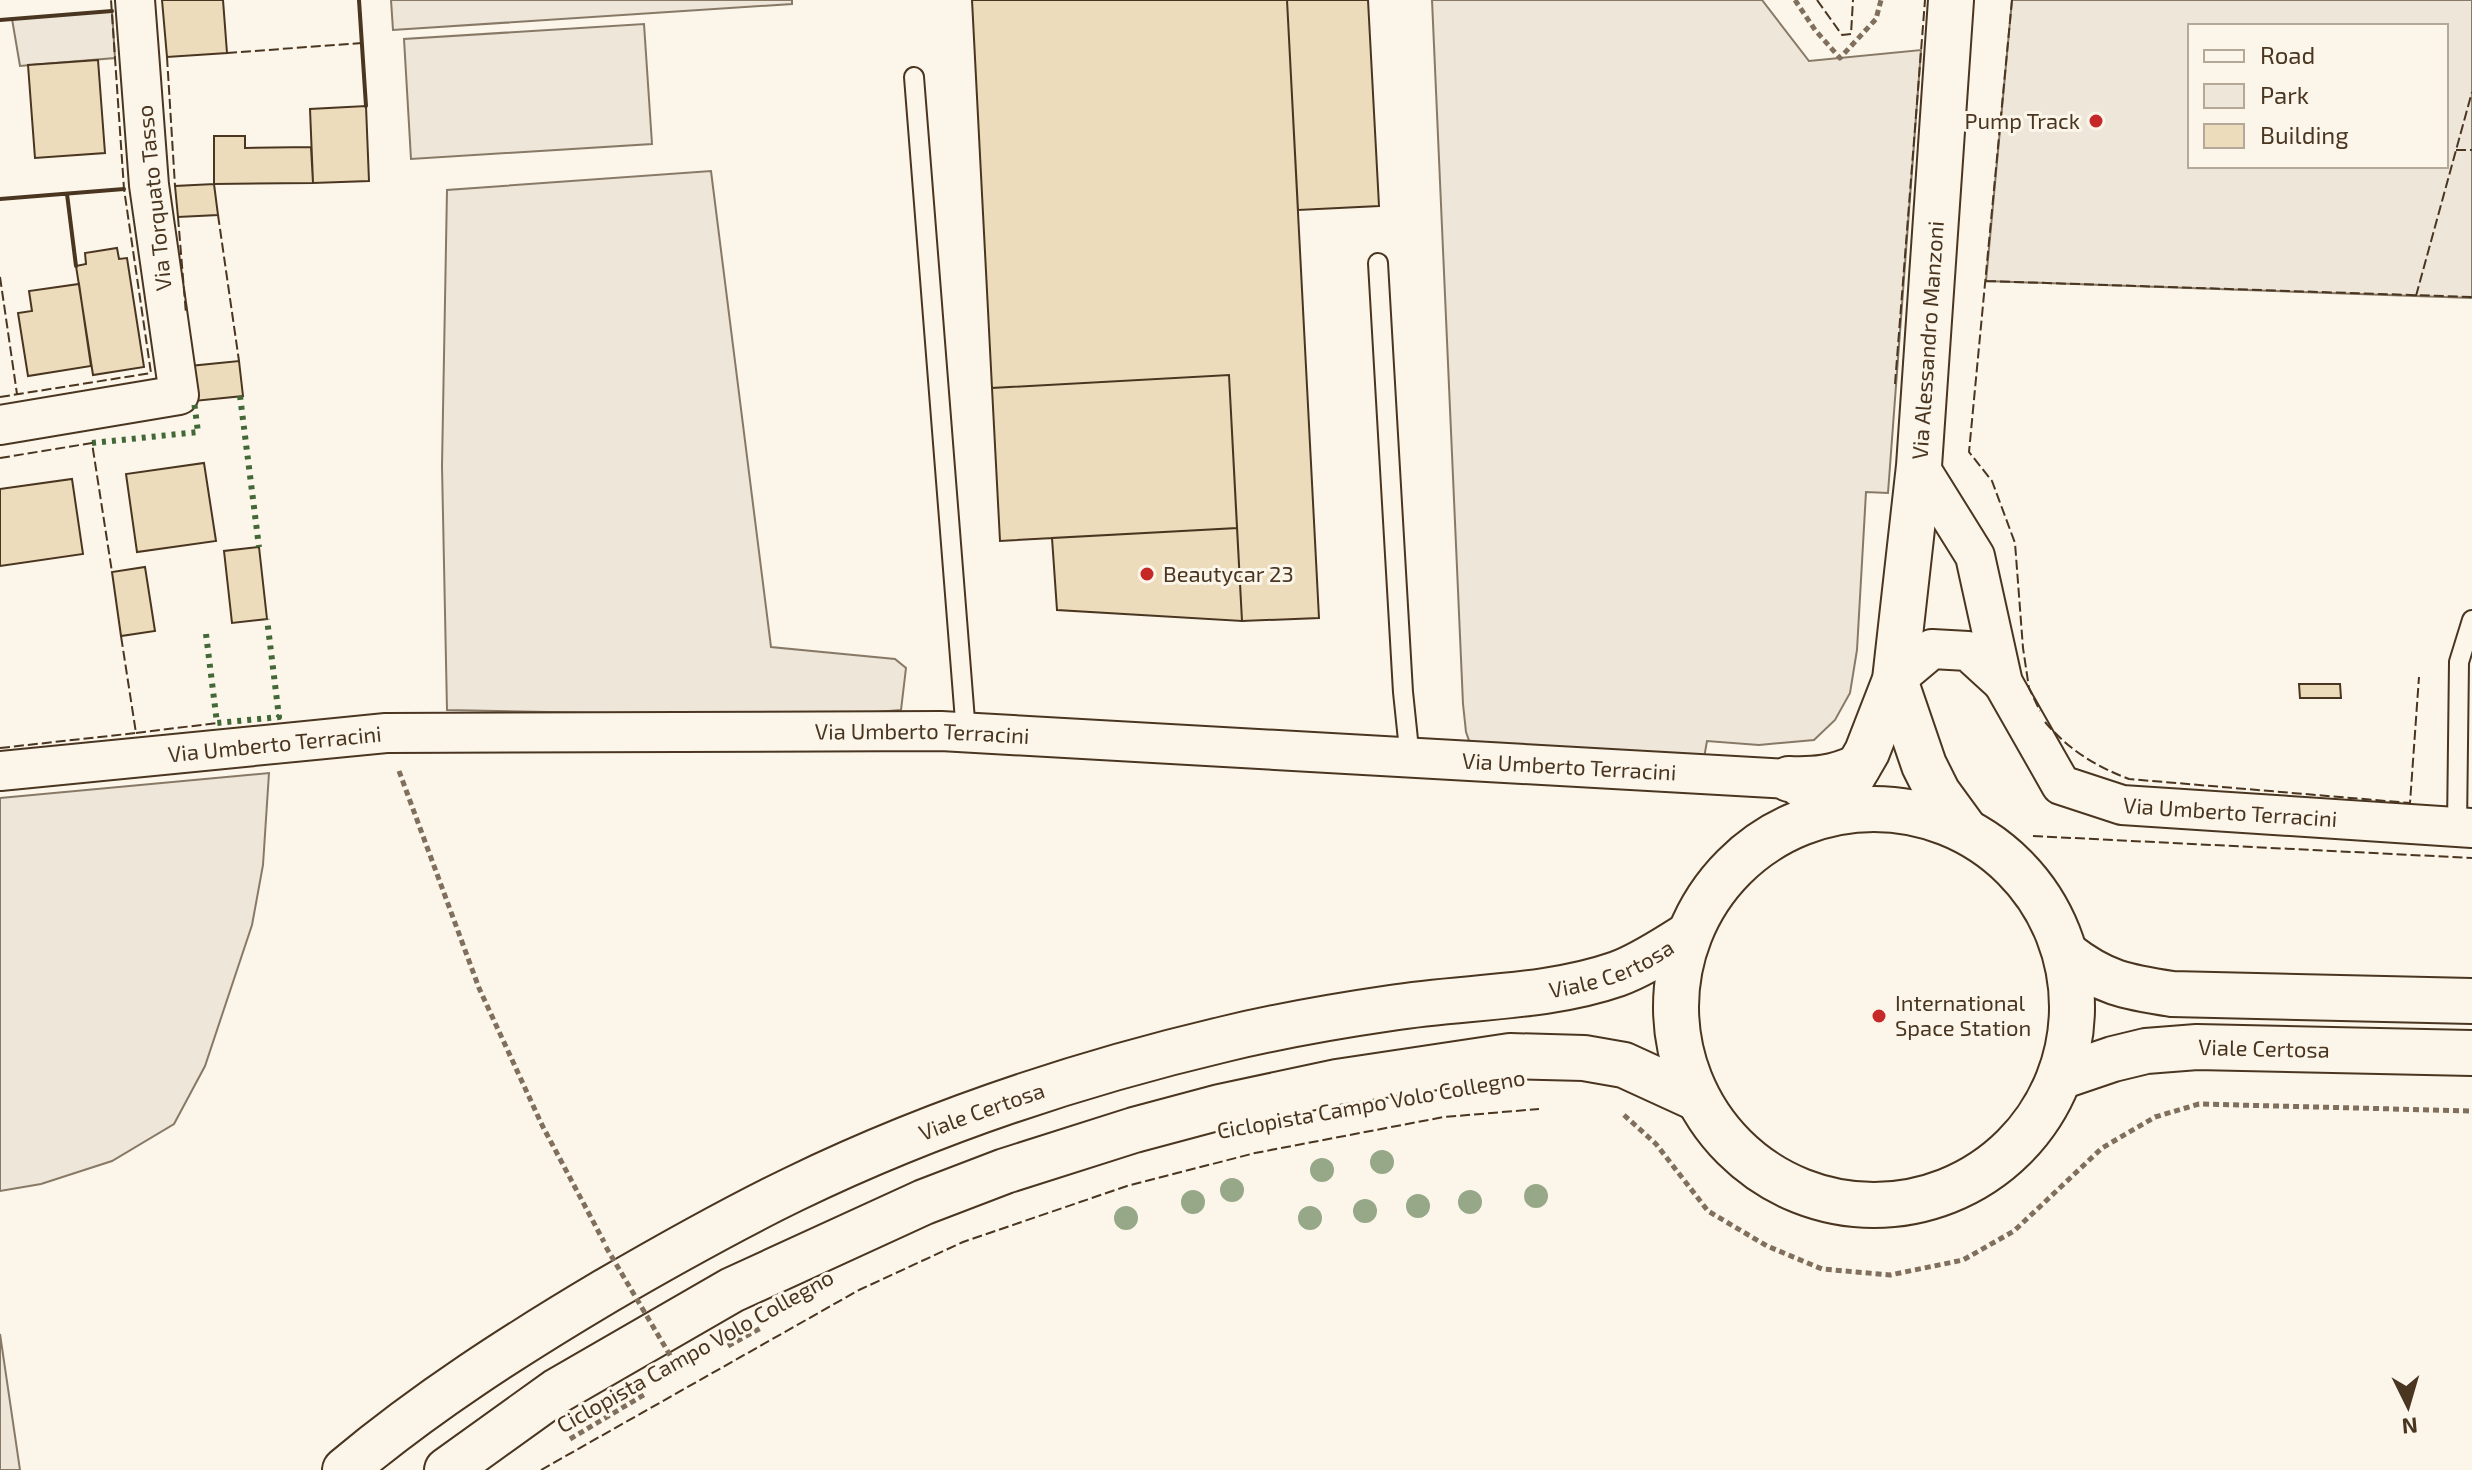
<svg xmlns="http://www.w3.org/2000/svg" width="2472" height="1470" font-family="'Exo 2',sans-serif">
  <rect width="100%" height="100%" fill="#fbf6e9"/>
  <path fill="#ede6d9" stroke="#887966" stroke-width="2" fill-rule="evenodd" d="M391,0H792V4L393,30Z
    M1432,0H1762L1809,61L1921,50L1888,493L1866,492L1857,650L1850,693L1835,720L1814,740L1759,745L1707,741L1704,758L1471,746L1466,732L1463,704Z
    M2012,0H2472V298L1986,281ZM2190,26H2446V166H2190Z
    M112,11L115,58L20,66L12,19Z
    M644,24L652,144L411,159L404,39Z
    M711,171L771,647L895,659L906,668L901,710L813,717L447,710L442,466L447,190Z
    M269,773L263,865L252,925L205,1066L174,1124L112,1161L41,1184L0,1191V798Z
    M0,1334L20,1470H0Z"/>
  <path fill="#ecdcbc" stroke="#4a3520" stroke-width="2" d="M162,0H223L227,53L167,57Z
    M972,0H1287L1319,618L1242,621L1229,375L992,388Z
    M1287,0H1368L1379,206L1298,210Z
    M98,60L105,153L35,158L28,65Z
    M366,106L369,181L313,183L310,109Z
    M214,136H245V148L311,147L313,183L214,184Z
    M214,184L218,215L178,217L175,186Z
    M117,248L119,259L127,258L144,367L93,375L76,266L86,264L85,253Z
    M79,284L91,366L28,376L18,313L32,311L29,291Z
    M239,361L243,396L194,401L190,366Z
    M1229,375L1237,528L1000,541L992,388Z
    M204,463L216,541L137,552L126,474Z
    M72,479L83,554L0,566V489Z
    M1237,528L1242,621L1057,610L1052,538Z
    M259,547L267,619L232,623L224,551Z
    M145,567L155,631L121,636L112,572Z
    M2299,684H2340L2341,698H2300Z"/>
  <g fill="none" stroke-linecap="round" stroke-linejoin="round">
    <defs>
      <path id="lane" d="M914,77L966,733
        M1378,263L1403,692L1410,759
        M2457,827L2459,662L2472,620"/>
      <g id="street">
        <path d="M0,425L179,395L149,185L135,0"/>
        <path id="s1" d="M1919,466L1975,556L2003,683L2061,785L2122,805L2472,828"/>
        <path d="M1895,680L1932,649L1968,651L2003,683"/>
        <path id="s2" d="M0,771L386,733L941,731L1789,779L1811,796"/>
      </g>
      <g id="secondary">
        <path d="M1895,680L1924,765L1938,793L1965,830"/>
        <path d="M1789,779C1815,780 1834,778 1858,767"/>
        <circle cx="1874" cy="1007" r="198"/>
        <path id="s3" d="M1832,812L1867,752L1895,680L1919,466L1951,0"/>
        <path d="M2066,954C2103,983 2126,987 2172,994L2472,1001"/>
        <path id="s4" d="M2060,1077L2113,1059L2146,1051L2197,1047L2472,1053"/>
        <path id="s5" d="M345,1470C426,1402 515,1345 606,1291C668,1255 730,1220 794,1189C930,1123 1077,1074 1225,1039C1279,1026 1336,1016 1391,1008C1465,996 1545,999 1617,974C1642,965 1665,949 1688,935"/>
        <path d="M447,1470L557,1391L732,1290L924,1202L1005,1171L1134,1130L1220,1107L1337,1082L1510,1056L1584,1058L1624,1065L1696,1098"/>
      </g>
    </defs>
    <use href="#lane" stroke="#4a3520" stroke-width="22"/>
    <use href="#street" stroke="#4a3520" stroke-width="42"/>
    <use href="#secondary" stroke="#4a3520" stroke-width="48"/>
    <path stroke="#7f6f5c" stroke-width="5" stroke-dasharray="6 4" stroke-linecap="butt" d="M1795,0L1815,30L1840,58L1876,19L1881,0
      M399,771L479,988L542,1125L604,1242
      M1624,1115L1656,1144L1708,1211L1767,1246L1822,1269L1890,1275L1963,1260L2014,1231L2102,1148L2155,1117L2199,1104L2472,1111
      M728,1346L761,1328
      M570,1439L647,1393"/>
    <use href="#lane" stroke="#fbf6e9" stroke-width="18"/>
    <use href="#street" stroke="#fbf6e9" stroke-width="38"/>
    <use href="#secondary" stroke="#fbf6e9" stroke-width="44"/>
    <path stroke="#7f6f5c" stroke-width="5" stroke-dasharray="6 4" stroke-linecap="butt" d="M606,1247L674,1362"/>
    <path stroke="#436837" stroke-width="6" stroke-dasharray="4 6" stroke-linecap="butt" d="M240,396L259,547
      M92,443L198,432L194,401
      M206,634L217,723L279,717L267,619"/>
    <path stroke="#4a3520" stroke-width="2" stroke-dasharray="10 4" stroke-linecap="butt" d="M1817,0L1842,35L1851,34L1853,0
      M2012,0L1969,452L1992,481L2015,543L2023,648L2029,688L2040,711
      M227,53L362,43
      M167,57L175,186
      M2456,150H2472
      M218,215L239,361
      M178,217L186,314
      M0,277L17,394
      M1986,281L2472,297
      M2416,296L2472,92
      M1895,384L1925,0
      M0,397L151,373L124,189L111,0
      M0,458L92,443L112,572
      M2045,722C2069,750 2095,766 2129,779L2410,803L2419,677
      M136,733L217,723
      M0,748L136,733L121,636
      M2033,836L2472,858
      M541,1470L859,1290L963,1242L1127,1186L1255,1153L1444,1117L1539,1109"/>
    <path stroke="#4a3520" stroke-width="4" d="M359,0L366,106
      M0,20L112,11
      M67,194L76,266
      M0,199L124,189"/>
  </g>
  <g fill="#96a887">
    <circle cx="1382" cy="1162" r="12"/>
    <circle cx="1322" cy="1170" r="12"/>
    <circle cx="1232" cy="1190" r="12"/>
    <circle cx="1536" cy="1196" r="12"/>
    <circle cx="1193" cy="1202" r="12"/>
    <circle cx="1470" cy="1202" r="12"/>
    <circle cx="1418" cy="1206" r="12"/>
    <circle cx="1365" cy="1211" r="12"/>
    <circle cx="1126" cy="1218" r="12"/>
    <circle cx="1310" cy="1218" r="12"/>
  </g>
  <g fill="#c62828" stroke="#fbf6e9" stroke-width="3">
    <circle cx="2096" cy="121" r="8"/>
    <circle cx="1147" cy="574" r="8"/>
    <circle cx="1879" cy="1016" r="8"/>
  </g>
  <g text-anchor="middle" stroke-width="6" stroke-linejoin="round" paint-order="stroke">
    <g font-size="22" fill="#4a3520" stroke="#fbf6e9" text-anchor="start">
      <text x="2080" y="129" text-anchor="end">Pump Track</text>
      <text x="1163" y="582">Beautycar 23</text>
      <text x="1895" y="1011">International<tspan x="1895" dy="25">Space Station</tspan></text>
    </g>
    <g font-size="22" fill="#4a3520" stroke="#fbf6e9">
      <text transform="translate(154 198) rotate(-96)" y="8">Via Torquato Tasso</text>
      <text dy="8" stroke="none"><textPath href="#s3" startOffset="488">Via Alessandro Manzoni</textPath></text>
      <text dy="8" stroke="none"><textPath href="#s2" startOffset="924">Via Umberto Terracini</textPath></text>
      <text dy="8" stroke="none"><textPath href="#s2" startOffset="276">Via Umberto Terracini</textPath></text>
      <text dy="8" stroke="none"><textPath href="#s2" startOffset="1572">Via Umberto Terracini</textPath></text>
      <text dy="8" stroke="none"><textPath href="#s1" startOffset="526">Via Umberto Terracini</textPath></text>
      <text dy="8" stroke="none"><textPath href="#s5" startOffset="1382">Viale Certosa</textPath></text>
      <text dy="8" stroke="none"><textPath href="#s4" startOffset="208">Viale Certosa</textPath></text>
      <text transform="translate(1371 1104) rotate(-10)" y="8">Ciclopista Campo Volo Collegno</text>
      <text dy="8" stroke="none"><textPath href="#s5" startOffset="734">Viale Certosa</textPath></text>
      <text transform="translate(695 1351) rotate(-29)" y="8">Ciclopista Campo Volo Collegno</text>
    </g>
  </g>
  <rect x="2188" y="24" width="260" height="144" fill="#fbf6e9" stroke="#b4a999" stroke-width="2"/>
  <rect x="2204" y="50" width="40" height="12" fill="#fbf6e9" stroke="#b4a999" stroke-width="2"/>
  <text x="2260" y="64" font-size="24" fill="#4a3520">Road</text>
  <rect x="2204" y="84" width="40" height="24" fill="#ede6d9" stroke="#b4a999" stroke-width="2"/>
  <text x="2260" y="104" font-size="24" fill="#4a3520">Park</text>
  <rect x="2204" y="124" width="40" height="24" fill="#ecdcbc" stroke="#b4a999" stroke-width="2"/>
  <text x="2260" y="144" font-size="24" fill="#4a3520">Building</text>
  <g transform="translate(2408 1406) rotate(175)" stroke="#fbf6e9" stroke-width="6" paint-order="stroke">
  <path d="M0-6L14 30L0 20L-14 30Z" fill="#4a3520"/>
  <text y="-12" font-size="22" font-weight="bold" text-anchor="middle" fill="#4a3520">N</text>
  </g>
</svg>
